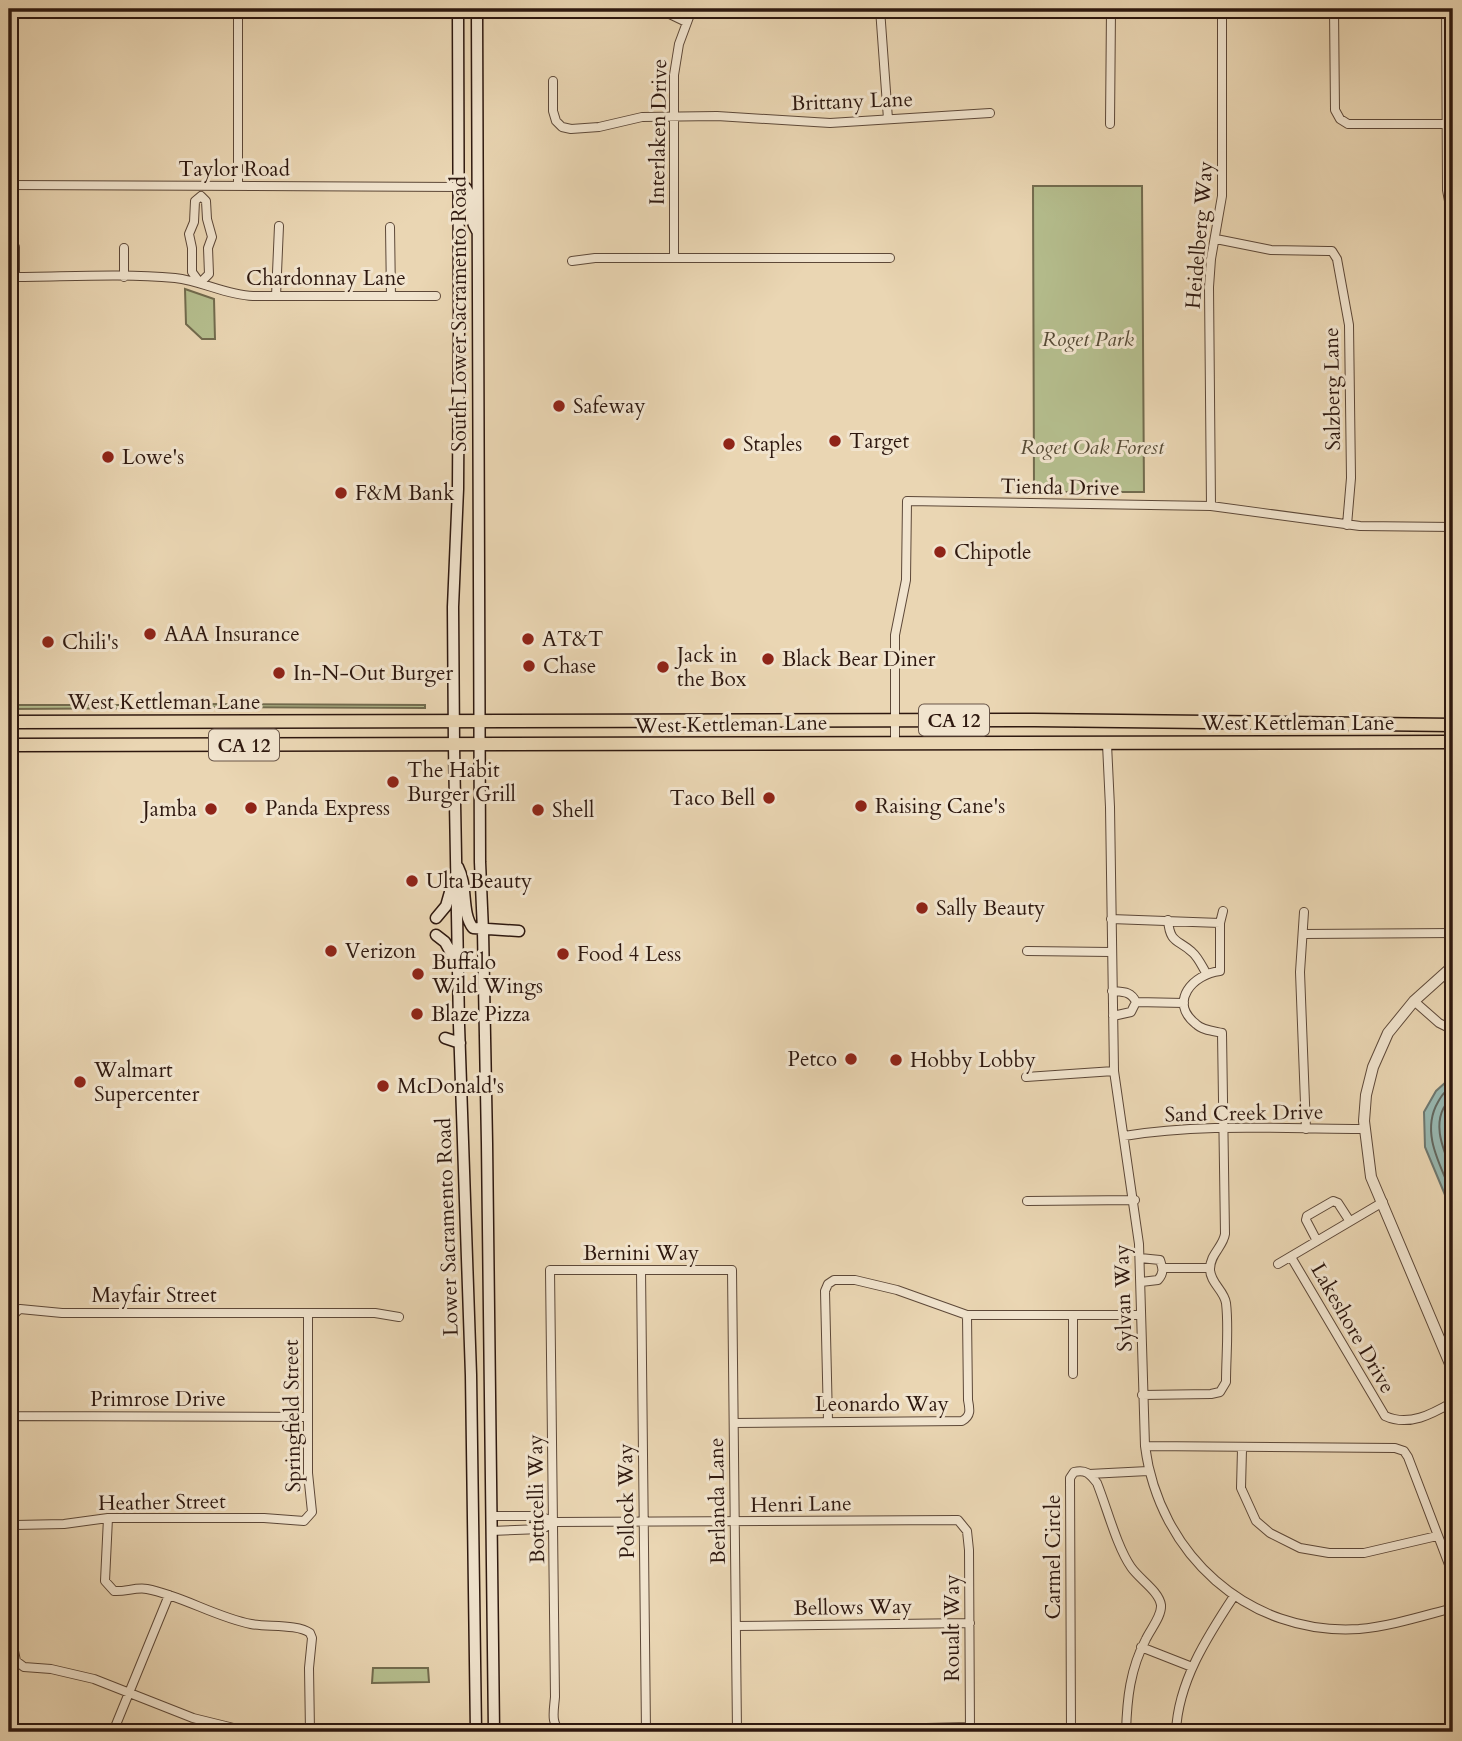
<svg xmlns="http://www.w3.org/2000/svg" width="1462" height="1741" font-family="Cardo,serif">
  <rect width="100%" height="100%" fill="#ead6b3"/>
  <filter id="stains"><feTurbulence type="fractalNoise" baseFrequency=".00286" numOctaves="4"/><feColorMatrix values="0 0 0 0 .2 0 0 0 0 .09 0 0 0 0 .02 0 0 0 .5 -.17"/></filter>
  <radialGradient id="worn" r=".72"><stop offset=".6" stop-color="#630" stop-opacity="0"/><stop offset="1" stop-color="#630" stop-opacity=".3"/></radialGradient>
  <path fill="#b5be8e" stroke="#726b4e" stroke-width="2" d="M1033,186H1142L1144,492H1034Z
    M185,289L214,299L215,339H202L186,324Z
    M201,704L425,705V708L201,707Z
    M9,705H166V708L9,709Z
    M373,1668H428L429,1682L372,1683Z"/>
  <path fill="#98b8b1" stroke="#6e7870" stroke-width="2" d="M1453,1081V1214L1425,1147L1424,1112L1436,1091L1446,1082Z"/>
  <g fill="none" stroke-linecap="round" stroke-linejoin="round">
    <path stroke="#636860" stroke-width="2" d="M1453,1088C1445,1090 1442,1095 1438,1102C1420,1133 1441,1166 1453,1196
      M1453,1097C1428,1117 1443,1150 1453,1173"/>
    <defs>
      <path id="minor" d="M659,9L686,22
        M880,9L888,119
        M1334,9L1335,110L1340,119L1348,124H1447
        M1446,9L1447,190L1453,222
        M553,81V111L556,121L562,127L571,129L599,127L642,117L717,116L830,123L990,113
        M1110,124L1111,9
        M9,185L459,187
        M238,186V9
        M201,196L206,201L207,219L212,237L208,248L209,274L200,283L192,272V248L189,234L194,222L195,201Z
        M390,227L391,296
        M1216,239L1271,250L1328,251H1332L1337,259L1349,325L1351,478L1347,525
        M15,247V277
        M674,258V75L679,44L692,9
        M572,261L595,258H890
        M9,277C64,277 120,273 175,278C202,281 226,295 253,296H436
        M124,277V248
        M276,296L279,226
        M1211,506L1209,287L1211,259L1222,196V9
        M895,742V635L906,580L907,501L1211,506L1360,526L1453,527
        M1107,744L1110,807L1114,1071L1139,1244L1145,1446C1159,1554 1248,1636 1359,1629C1391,1626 1422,1616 1453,1608
        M1304,912L1300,972L1306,1129
        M1111,919L1220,923
        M1168,920C1170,944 1178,939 1192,952C1198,957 1202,966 1206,973
        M1303,934L1453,933
        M1027,951L1111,952
        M1112,991C1123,992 1131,991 1136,1002L1184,1003
        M1414,1001L1439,1023L1453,1030
        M1113,1016L1131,1012L1136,1002
        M1026,1077L1114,1071
        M1124,1136C1203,1123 1284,1129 1364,1129
        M1027,1201L1135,1200
        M1317,1241L1306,1220L1307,1216L1333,1201L1338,1203L1349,1220
        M1291,1257L1385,1416C1409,1427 1432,1414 1453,1402
        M1140,1258L1160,1260C1163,1269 1164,1273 1158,1280L1141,1282
        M1278,1264L1383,1202
        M1163,1268H1210
        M641,1270L646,1732
        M1073,1315V1374
        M1142,1395L1211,1394L1220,1392L1226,1382C1226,1356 1229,1328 1226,1303C1224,1290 1210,1283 1210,1269C1210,1254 1223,1247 1225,1234L1222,1033C1213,1031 1202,1030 1196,1024C1168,1002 1193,974 1220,971V923L1223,911
        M10,1416L308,1417
        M828,1421L825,1291L828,1284L834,1280H855L897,1290L967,1315H1141
        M734,1423L962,1421C971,1416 970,1410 968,1400L967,1315
        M1145,1446L1395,1448L1404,1451L1408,1457L1453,1575
        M1242,1449L1241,1488L1256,1521L1270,1533L1300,1548L1329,1553H1364L1437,1536
        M1089,1474L1148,1471
        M491,1516H540L554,1522L958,1520L967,1531L969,1550L970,1732
        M108,1518L105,1581L114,1591C125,1592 136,1587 147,1589C183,1596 215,1617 251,1624C268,1627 298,1624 310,1633L312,1638L309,1668L310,1732
        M15,1525L64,1524L108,1518H264L304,1521L312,1512L308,1473V1313
        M491,1531L542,1529L554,1522
        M736,1626L970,1623
        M1141,1647L1192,1667
        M113,1732L169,1595
        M250,1732L193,1718L94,1679L51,1669L24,1667L16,1661L14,1651V1351C12,1337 5,1318 20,1309L62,1313H375L399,1317
        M562,1732C550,1725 554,1710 555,1697L550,1270H732L737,1732
        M751,1732L970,1727
        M1071,1732L1070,1478L1074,1472C1086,1469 1090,1474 1097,1483C1107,1508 1117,1547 1131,1567C1139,1579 1159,1591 1161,1605C1162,1616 1150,1630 1146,1639C1130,1669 1127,1699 1126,1732
        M1176,1732C1178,1682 1207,1637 1234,1596"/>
      <path id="tertiary" d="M1453,966L1414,1001L1388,1033L1373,1067L1366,1095L1364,1121L1371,1177L1453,1371
        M9,1728L34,1732"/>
      <path id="secondary" d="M458,9L459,327L458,489L453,607L454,746L459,1025L471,1375L476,1732
        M477,9L480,862L483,931L487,1143L494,1732
        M459,187L466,188C475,202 466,214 477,231
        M458,867C468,886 461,913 473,928L519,931
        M436,918L446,906L452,885
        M436,935L445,942L455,960
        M445,1038L460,1043"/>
      <path id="primary" d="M9,722L1034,720L1453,725
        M9,745L1453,742"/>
    </defs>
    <use href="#minor" stroke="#5d4838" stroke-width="10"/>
    <use href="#tertiary" stroke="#5d4838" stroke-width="12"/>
    <use href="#secondary" stroke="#2e180f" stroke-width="13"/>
    <use href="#primary" stroke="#2e180f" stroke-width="15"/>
    <use href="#minor" stroke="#f1e4ce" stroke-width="8"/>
    <use href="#tertiary" stroke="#f1e4ce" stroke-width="10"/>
    <use href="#secondary" stroke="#f1e4ce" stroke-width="10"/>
    <use href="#primary" stroke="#ead6b3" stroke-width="12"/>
  </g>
  <g fill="#8f2418" stroke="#f1e4ce" stroke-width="2.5">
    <circle cx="559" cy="406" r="7"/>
    <circle cx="835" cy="441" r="7"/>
    <circle cx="729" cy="444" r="7"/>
    <circle cx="108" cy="457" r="7"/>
    <circle cx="341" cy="493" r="7"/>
    <circle cx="940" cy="552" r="7"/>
    <circle cx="150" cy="634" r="7"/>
    <circle cx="528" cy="639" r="7"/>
    <circle cx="48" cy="642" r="7"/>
    <circle cx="768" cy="659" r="7"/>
    <circle cx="529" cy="666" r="7"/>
    <circle cx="663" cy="667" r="7"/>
    <circle cx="279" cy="673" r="7"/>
    <circle cx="393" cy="782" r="7"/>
    <circle cx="769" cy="798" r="7"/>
    <circle cx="861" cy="806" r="7"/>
    <circle cx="251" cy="808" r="7"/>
    <circle cx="211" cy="809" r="7"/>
    <circle cx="538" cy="810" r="7"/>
    <circle cx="412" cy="881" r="7"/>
    <circle cx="922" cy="908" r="7"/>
    <circle cx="331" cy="951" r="7"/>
    <circle cx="563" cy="954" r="7"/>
    <circle cx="418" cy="974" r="7"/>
    <circle cx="417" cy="1014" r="7"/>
    <circle cx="851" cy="1059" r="7"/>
    <circle cx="896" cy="1060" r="7"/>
    <circle cx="80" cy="1082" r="7"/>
    <circle cx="383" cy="1086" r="7"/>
  </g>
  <g text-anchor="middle" stroke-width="6" stroke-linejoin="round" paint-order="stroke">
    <g fill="#f1e4ce" stroke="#685548" stroke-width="2">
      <rect x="919" y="704.5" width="70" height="31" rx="5"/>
      <rect x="209" y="729.5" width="70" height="31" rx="5"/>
    </g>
    <g font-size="19" font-weight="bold" fill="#2e180f">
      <text x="954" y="727">CA 12</text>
      <text x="244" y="752">CA 12</text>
    </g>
    <g font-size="21" fill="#2e180f" stroke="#f1e4ce">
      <text transform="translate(852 101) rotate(-2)" y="7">Brittany Lane</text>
      <text transform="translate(658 132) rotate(-89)" y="7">Interlaken Drive</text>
      <text x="234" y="176">Taylor Road</text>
      <text transform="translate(1199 235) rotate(-85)" y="7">Heidelberg Way</text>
      <text x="326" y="285">Chardonnay Lane</text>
      <text transform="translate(459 314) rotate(-90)" y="7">South Lower Sacramento Road</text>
      <text transform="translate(1332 389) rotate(-91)" y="7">Salzberg Lane</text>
      <text transform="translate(1060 487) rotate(1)" y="7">Tienda Drive</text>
      <text x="164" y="709">West Kettleman Lane</text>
      <text x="1298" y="730">West Kettleman Lane</text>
      <text transform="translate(731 724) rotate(-1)" y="7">West Kettleman Lane</text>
      <text transform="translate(1244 1113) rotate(-1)" y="7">Sand Creek Drive</text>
      <text transform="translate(447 1227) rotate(-92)" y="7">Lower Sacramento Road</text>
      <text x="641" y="1260">Bernini Way</text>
      <text x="154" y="1302">Mayfair Street</text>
      <text transform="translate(1123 1298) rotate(-92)" y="7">Sylvan Way</text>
      <text transform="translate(1353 1328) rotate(60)" y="7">Lakeshore Drive</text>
      <text x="158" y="1406">Primrose Drive</text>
      <text x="882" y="1411">Leonardo Way</text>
      <text transform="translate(292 1416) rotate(-91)" y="7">Springfield Street</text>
      <text transform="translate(536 1499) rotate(-91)" y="7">Botticelli Way</text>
      <text transform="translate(626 1501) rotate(-91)" y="7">Pollock Way</text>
      <text transform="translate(717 1501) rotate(-91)" y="7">Berlanda Lane</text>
      <text transform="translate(162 1502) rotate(-1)" y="7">Heather Street</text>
      <text transform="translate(801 1504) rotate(-1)" y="7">Henri Lane</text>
      <text transform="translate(1053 1557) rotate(-90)" y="7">Carmel Circle</text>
      <text transform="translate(853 1607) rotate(-1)" y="7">Bellows Way</text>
      <text transform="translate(952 1628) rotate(-90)" y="7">Roualt Way</text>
    </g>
    <g font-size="21" font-style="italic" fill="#564a35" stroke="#f1e4ce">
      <text x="1088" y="346">Roget Park</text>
      <text x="1092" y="454">Roget Oak Forest</text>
    </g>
    <g font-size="21" fill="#2e180f" stroke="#f1e4ce" text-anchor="start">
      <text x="573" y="413">Safeway</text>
      <text x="849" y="448">Target</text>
      <text x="743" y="451">Staples</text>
      <text x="122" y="464">Lowe's</text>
      <text x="355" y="500">F&amp;M Bank</text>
      <text x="954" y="559">Chipotle</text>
      <text x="164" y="641">AAA Insurance</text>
      <text x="542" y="646">AT&amp;T</text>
      <text x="62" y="649">Chili's</text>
      <text x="677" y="662">Jack in<tspan x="677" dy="24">the Box</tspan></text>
      <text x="782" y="666">Black Bear Diner</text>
      <text x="543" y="673">Chase</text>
      <text x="293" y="680">In-N-Out Burger</text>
      <text x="407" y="777">The Habit<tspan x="407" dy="24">Burger Grill</tspan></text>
      <text x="755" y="805" text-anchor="end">Taco Bell</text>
      <text x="875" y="813">Raising Cane's</text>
      <text x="265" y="815">Panda Express</text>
      <text x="197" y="816" text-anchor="end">Jamba</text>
      <text x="552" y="817">Shell</text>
      <text x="426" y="888">Ulta Beauty</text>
      <text x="936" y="915">Sally Beauty</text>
      <text x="345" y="958">Verizon</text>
      <text x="577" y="961">Food 4 Less</text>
      <text x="432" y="969">Buffalo<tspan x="432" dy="24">Wild Wings</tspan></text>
      <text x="431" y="1021">Blaze Pizza</text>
      <text x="837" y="1066" text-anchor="end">Petco</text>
      <text x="910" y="1067">Hobby Lobby</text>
      <text x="94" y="1077">Walmart<tspan x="94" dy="24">Supercenter</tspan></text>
      <text x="397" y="1093">McDonald's</text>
    </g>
  </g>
  <rect width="1462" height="1741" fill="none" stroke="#ead6b3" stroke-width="35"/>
  <rect x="10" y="10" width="1441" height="1720" fill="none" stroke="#2e180f" stroke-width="3.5"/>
  <rect x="18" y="18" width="1427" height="1706" fill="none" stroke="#2e180f" stroke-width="2"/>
  <rect width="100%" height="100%" filter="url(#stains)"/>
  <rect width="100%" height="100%" fill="url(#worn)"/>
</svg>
